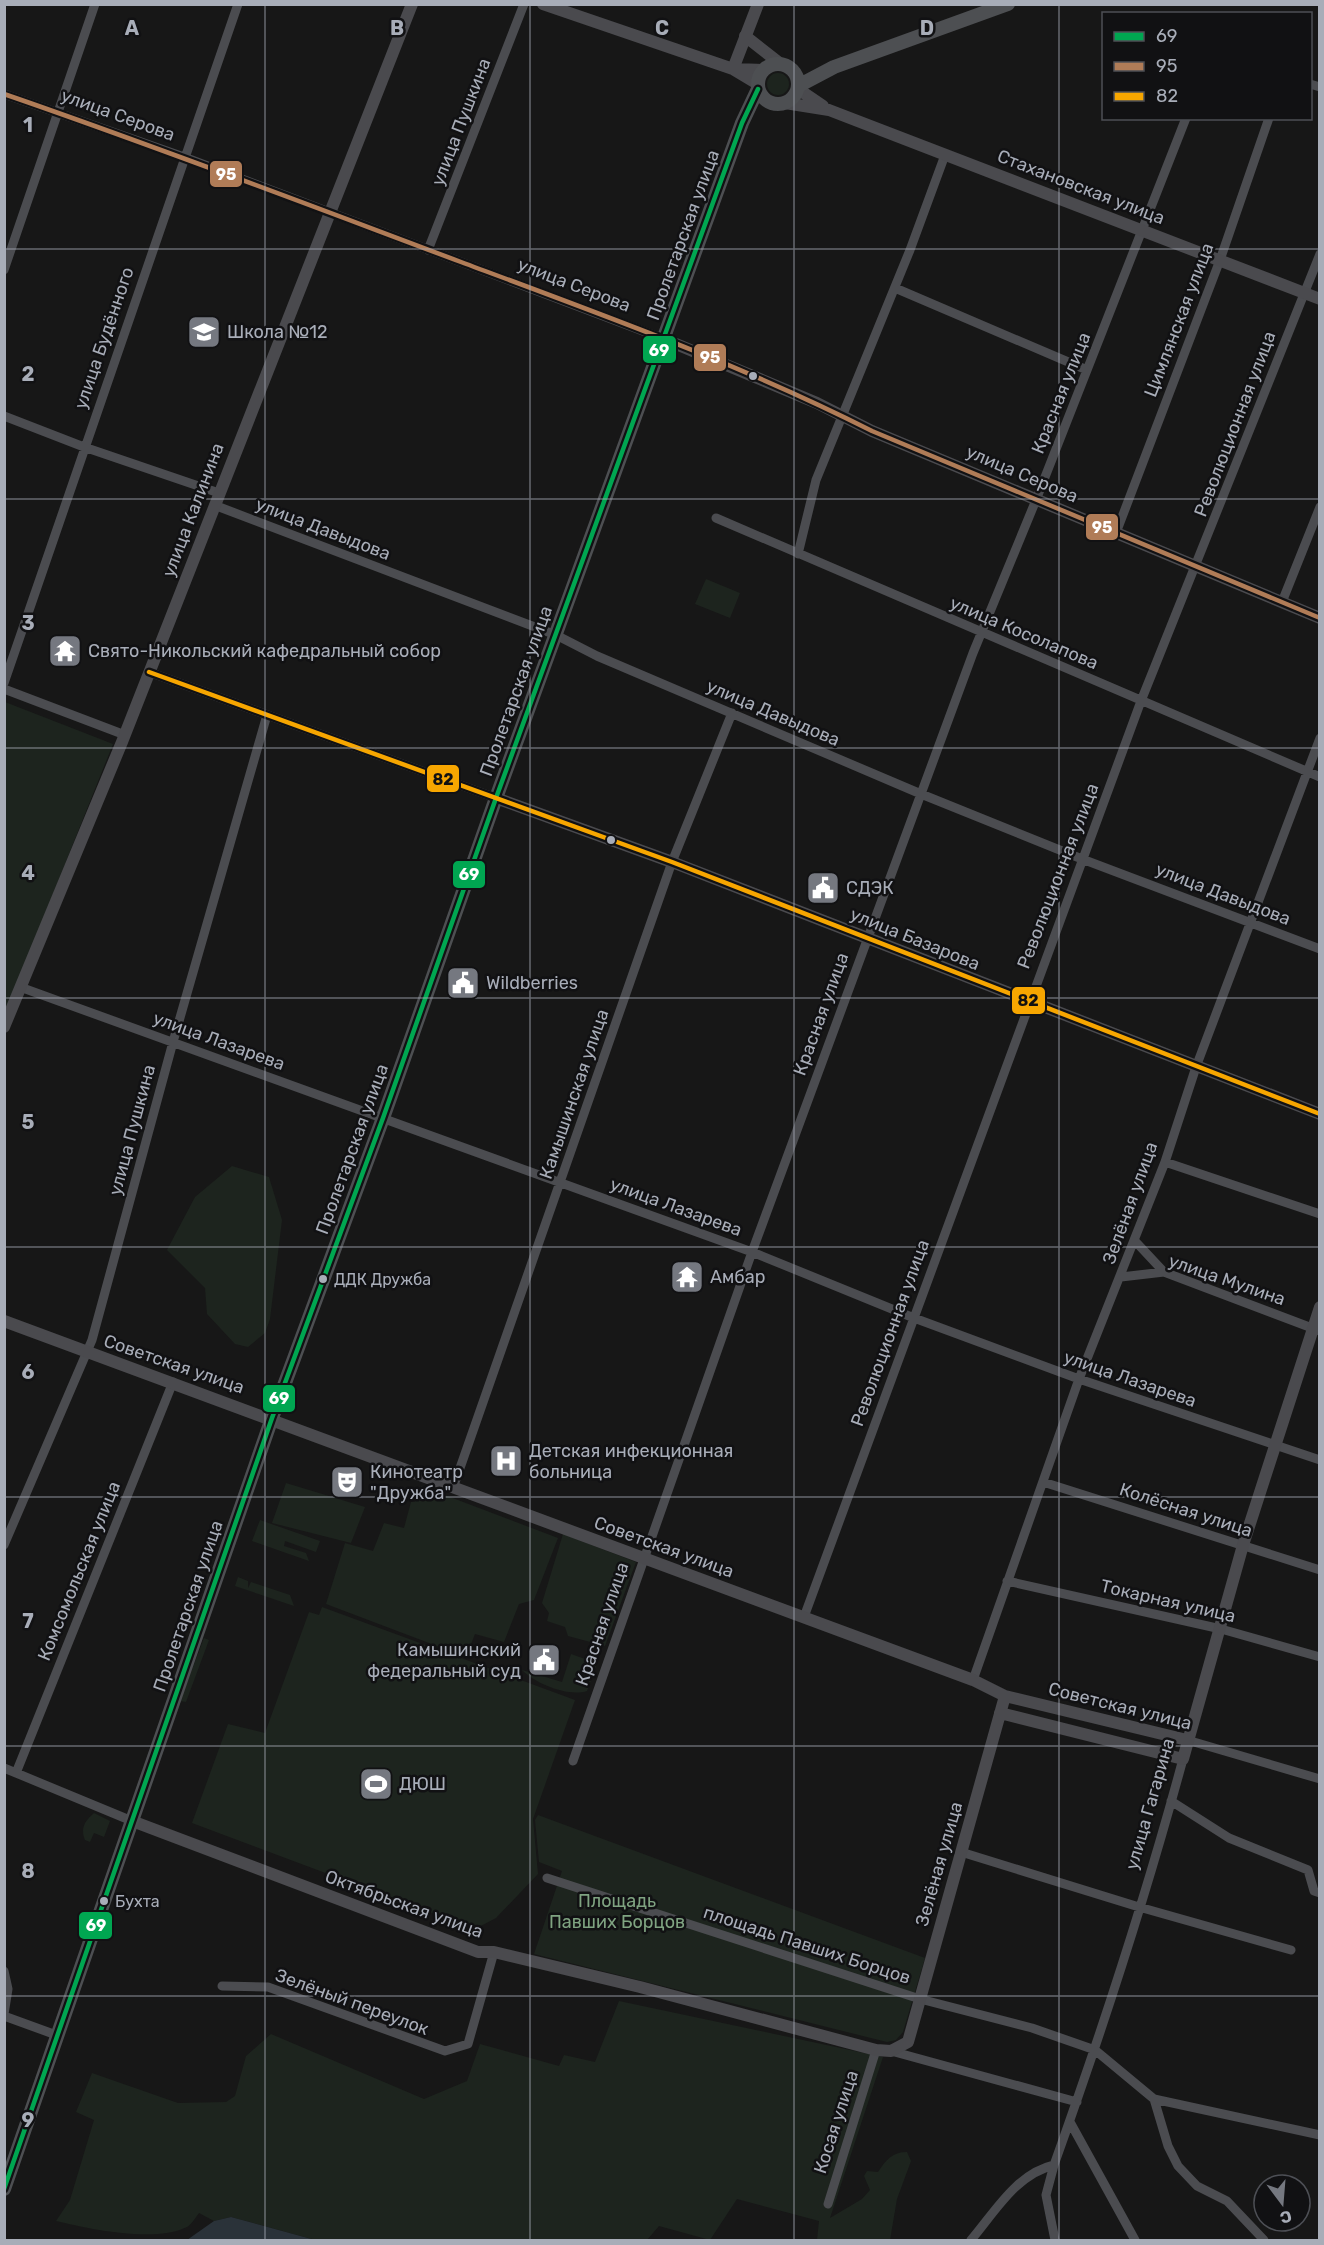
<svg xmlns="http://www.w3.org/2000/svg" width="1324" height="2245" font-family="Rubik,sans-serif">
  <rect width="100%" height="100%" fill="#171717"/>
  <path fill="#1d241e" d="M767 84a11 11 0 1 1 22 0a11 11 0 1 1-22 0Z
    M706,579L740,593L730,618L695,604Z
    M5,702L113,744L5,1014Z
    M232,1166L269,1177L282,1220L270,1319L265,1333L248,1347L235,1344L207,1314L205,1288L167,1250L195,1197Z
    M286,1483L365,1507L351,1543L272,1523Z
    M421,1486L558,1538L534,1600L519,1604L504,1642L475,1634L466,1657L326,1604L345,1543L373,1551L384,1523L404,1528L411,1502H415Z
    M260,1520L320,1541L316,1552L285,1541L284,1546L306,1553L309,1561L252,1541Z
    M563,1534L636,1562L605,1646L568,1636L565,1627L547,1621L549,1613L542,1603Z
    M238,1577L248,1581V1588L251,1582L290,1595L294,1606L235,1586Z
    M322,1607L575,1700L533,1819L538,1874L496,1918L475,1929L192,1823L228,1724L265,1733L309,1612L319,1615Z
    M204,1638L209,1640L186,1702L180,1701Z
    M591,1653L599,1658L587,1691C568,1697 536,1684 522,1670L562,1682L571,1654L588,1660Z
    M94,1813L110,1821L104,1837L94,1833L90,1842L85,1840C80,1828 85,1821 94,1813Z
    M538,1815L925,1958L903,2032L896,2040L887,2042L534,1954L562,1871L539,1862L535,1820Z
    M619,2001L883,2057L830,2218L862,2199L870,2190L864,2176L867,2171L878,2172C886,2160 892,2152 907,2152L911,2161L897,2199L890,2240H817L819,2221L737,2199L710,2240L659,2226L647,2240H315L231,2217L214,2221L199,2213C196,2217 191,2225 187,2227C154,2243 90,2229 56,2221L70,2200L94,2120L76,2112L92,2073L178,2103L226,2102L235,2096L246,2056L271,2034L424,2099L467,2081L480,2044L559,2066L564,2055L595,2062Z"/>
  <path fill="#2a3239" d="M231,2217L315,2240H187L214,2221Z"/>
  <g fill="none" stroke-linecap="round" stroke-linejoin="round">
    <path stroke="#4b4c50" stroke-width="9" d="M1310,84L1320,87
      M4,94L184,157L664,339
      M428,250L524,4
      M4,270L95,4
      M895,288L1087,370
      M4,416L84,447L219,493
      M214,505L556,635L597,656L921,794L1082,859L1320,949
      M716,518L1320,777
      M1116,533L1220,260L1269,118
      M798,554L816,480L910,250L945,155
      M1282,602L1320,507
      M149,672L496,798
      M4,683L238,4
      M4,689L125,735
      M20,987L752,1252L914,1318L1079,1379L1320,1460
      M1165,1162L1320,1214
      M1135,1241L1164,1272
      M1121,1277L1164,1272L1320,1331
      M1043,1482L1320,1570
      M453,1488L672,862L732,713
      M4,1545L92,1340L173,1042L267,715
      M1007,1581L1221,1629L1320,1657
      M804,1617L1141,701L1320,254
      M973,1680L1079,1379L1165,1162L1196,1067L1320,738
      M1187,1740L1320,1779
      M573,1761L752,1252L973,653L1036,500L1186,118
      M4,1768L132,1821
      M16,1773L173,1382
      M1171,1801L1229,1838L1308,1870L1314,1891L1320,1893
      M961,1852L1139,1907L1291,1950
      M547,1878L920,1999L1032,2028L1095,2050L1154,2099L1320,2135
      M4,1971L8,1989L4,2014
      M222,1986L268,1987L445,2051L468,2044L494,1952
      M4,2016L59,2036
      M891,2051L1077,2102
      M1154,2099L1168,2146L1178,2166L1197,2186L1227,2201L1264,2240
      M1070,2122L1135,2240
      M1054,2165L1046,2195L1055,2240
      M828,2204L876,2050
      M971,2240C995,2212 1016,2174 1054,2165C1102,2031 1146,1896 1183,1759"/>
    <path stroke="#4a4a4e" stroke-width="12" d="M543,4L733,69L758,84
      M745,36L782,65
      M733,69L758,4
      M734,69L764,70
      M798,89L823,106
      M785,103L829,110L1320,299
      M664,339L817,403L872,431L1320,618
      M496,798L672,862L1320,1114
      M4,1027L122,742L412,4
      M4,1321L973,1680L1005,1696L1187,1740
      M1000,1713L1183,1759L1243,1545L1320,1307
      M132,1821L478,1952H494L640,1987L876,2050L891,2051L908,2042L1005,1696"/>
    <path stroke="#4d4f52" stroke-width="14" d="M758 84a20 20 0 1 1 40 0a20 20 0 1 1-40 0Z
      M798,86L834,67L1008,4
      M4,2189L272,1418L383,1118L496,798L742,123L758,89"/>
    <defs>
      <path id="bus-1" d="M4,2189L272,1418L383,1118L496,798L742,123L758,89"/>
      <path id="bus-2" d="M4,94C158,147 309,205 461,262C600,314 740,364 872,431L1320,618"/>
      <path id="bus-3" d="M149,672L672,862L1320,1114"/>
    </defs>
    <use href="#bus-1" stroke="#111113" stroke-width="9"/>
    <use href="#bus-2" stroke="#111113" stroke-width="9"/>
    <use href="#bus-3" stroke="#111113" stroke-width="9"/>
    <use href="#bus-1" stroke="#00a651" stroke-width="4.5"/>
    <use href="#bus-2" stroke="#b07c57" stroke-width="4.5"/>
    <use href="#bus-3" stroke="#f7a600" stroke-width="4.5"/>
  </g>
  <path fill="none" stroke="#a8adb8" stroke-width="1.5" stroke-opacity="0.55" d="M265,4V2240M530,4V2240M794,4V2240M1059,4V2240M4,249H1320M4,499H1320M4,748H1320M4,998H1320M4,1247H1320M4,1497H1320M4,1746H1320M4,1996H1320"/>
  <defs>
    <symbol id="school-square" viewBox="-11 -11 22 22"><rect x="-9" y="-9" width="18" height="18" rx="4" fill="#757880" stroke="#111113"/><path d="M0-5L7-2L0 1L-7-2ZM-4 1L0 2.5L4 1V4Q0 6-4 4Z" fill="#fff"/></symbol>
    <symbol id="temple-square" viewBox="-11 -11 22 22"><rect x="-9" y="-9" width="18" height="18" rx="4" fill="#757880" stroke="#111113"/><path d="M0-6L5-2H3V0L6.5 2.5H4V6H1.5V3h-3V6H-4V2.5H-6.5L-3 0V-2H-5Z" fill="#fff"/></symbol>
    <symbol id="civic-square" viewBox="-11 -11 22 22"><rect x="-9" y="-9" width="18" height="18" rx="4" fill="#757880" stroke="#111113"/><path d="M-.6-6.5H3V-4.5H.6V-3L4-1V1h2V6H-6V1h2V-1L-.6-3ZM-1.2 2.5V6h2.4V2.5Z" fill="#fff"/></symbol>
    <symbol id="hospital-square" viewBox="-11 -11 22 22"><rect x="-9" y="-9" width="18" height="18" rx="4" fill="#757880" stroke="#111113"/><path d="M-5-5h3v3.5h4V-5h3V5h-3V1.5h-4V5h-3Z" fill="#fff"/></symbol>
    <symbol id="theatre-square" viewBox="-11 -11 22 22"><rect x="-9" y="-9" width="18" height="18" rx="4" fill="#757880" stroke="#111113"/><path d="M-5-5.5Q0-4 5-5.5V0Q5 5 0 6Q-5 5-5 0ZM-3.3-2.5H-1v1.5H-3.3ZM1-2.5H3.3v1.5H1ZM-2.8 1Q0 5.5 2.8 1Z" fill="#fff"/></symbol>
    <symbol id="stadium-square" viewBox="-11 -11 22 22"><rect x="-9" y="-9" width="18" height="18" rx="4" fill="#757880" stroke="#111113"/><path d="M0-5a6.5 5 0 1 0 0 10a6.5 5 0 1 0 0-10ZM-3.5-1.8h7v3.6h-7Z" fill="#fff"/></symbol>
  </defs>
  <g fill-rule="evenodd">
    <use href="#school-square" x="185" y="313" width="38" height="38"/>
    <use href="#temple-square" x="46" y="632" width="38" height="38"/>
    <use href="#civic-square" x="804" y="869" width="38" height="38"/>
    <use href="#civic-square" x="444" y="964" width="38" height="38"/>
    <use href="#temple-square" x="668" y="1258" width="38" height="38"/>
    <use href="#hospital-square" x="487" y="1442" width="38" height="38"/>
    <use href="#theatre-square" x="328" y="1463" width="38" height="38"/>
    <use href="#civic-square" x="525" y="1641" width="38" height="38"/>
    <use href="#stadium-square" x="357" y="1765" width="38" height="38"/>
  </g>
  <g fill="#a8adb8" stroke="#111113" stroke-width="2">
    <circle cx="753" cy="376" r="5"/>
    <circle cx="611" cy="840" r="5"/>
    <circle cx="323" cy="1279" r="5"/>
    <circle cx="104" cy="1901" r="5"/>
  </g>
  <g text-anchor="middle" stroke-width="5" stroke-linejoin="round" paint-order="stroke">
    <g font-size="16" fill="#a8adb8" stroke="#111113" text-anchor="start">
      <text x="334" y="1285">ДДК Дружба</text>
      <text x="115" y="1907">Бухта</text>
    </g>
    <g font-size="18" fill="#a8adb8" stroke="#111113">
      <text transform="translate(118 115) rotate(20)" y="6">улица Серова</text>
      <text transform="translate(461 122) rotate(-69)" y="6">улица Пушкина</text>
      <text transform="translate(1081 187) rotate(21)" y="6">Стахановская улица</text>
      <text transform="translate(683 235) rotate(-70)" y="6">Пролетарская улица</text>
      <text transform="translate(574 285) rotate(21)" y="6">улица Серова</text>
      <text transform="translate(1179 320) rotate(-69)" y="6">Цимлянская улица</text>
      <text transform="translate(104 338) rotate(-71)" y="6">улица Будённого</text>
      <text transform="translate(1061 393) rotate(-68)" y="6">Красная улица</text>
      <text transform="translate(1235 424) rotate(-69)" y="6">Революционная улица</text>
      <text transform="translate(1022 474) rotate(23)" y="6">улица Серова</text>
      <text transform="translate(193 510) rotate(-69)" y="6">улица Калинина</text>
      <text transform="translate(323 529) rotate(21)" y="6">улица Давыдова</text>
      <text transform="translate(1024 633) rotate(23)" y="6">улица Косолапова</text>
      <text transform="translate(516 691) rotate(-70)" y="6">Пролетарская улица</text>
      <text transform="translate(773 713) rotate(23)" y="6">улица Давыдова</text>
      <text transform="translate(1058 876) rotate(-69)" y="6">Революционная улица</text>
      <text transform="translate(1223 894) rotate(21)" y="6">улица Давыдова</text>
      <text transform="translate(915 939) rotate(22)" y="6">улица Базарова</text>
      <text transform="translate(821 1014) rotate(-70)" y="6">Красная улица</text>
      <text transform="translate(219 1041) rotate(20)" y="6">улица Лазарева</text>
      <text transform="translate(574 1094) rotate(-71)" y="6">Камышинская улица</text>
      <text transform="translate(132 1130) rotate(-75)" y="6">улица Пушкина</text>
      <text transform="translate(352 1149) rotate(-70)" y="6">Пролетарская улица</text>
      <text transform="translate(1130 1203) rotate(-70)" y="6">Зелёная улица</text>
      <text transform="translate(676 1207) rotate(20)" y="6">улица Лазарева</text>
      <text transform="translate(1227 1280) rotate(19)" y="6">улица Мулина</text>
      <text transform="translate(890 1333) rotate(-70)" y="6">Революционная улица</text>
      <text transform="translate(174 1364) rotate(19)" y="6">Советская улица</text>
      <text transform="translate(1130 1379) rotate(19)" y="6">улица Лазарева</text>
      <text transform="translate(1186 1510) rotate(18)" y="6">Колёсная улица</text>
      <text transform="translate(664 1547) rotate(20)" y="6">Советская улица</text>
      <text transform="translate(79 1571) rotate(-68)" y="6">Комсомольская улица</text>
      <text transform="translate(1168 1601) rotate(13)" y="6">Токарная улица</text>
      <text transform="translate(188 1606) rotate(-71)" y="6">Пролетарская улица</text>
      <text transform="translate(602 1624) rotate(-71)" y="6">Красная улица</text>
      <text transform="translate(1120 1706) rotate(14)" y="6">Советская улица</text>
      <text transform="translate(1150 1804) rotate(-74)" y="6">улица Гагарина</text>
      <text transform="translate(939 1864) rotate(-74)" y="6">Зелёная улица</text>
      <text transform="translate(404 1904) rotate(20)" y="6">Октябрьская улица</text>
      <text transform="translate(807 1945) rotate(18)" y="6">площадь Павших Борцов</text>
      <text transform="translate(352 2002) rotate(20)" y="6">Зелёный переулок</text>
      <text transform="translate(836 2122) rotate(-72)" y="6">Косая улица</text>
    </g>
    <g font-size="18" fill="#a8adb8" stroke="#111113" text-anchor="start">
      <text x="227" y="338">Школа №12</text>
      <text x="88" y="657">Свято-Никольский кафедральный собор</text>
      <text x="846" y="894">СДЭК</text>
      <text x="486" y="989">Wildberries</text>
      <text x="710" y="1283">Амбар</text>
      <text x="529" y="1457">Детская инфекционная<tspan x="529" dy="21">больница</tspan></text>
      <text x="370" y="1478">Кинотеатр<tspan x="370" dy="21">"Дружба"</tspan></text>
      <text x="521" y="1656" text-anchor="end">Камышинский<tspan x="521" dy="21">федеральный суд</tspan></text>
      <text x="399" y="1790">ДЮШ</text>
    </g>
    <g font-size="18" fill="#7fa381" stroke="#111113">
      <text x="617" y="1907">Площадь<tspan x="617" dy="21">Павших Борцов</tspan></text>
    </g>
  </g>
  <g font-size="20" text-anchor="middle" font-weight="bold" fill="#a8adb8" stroke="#111113" stroke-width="5" stroke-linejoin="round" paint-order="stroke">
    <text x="132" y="35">A</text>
    <text x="397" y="35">B</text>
    <text x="662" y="35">C</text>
    <text x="927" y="35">D</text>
    <text x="28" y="132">1</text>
    <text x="28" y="381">2</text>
    <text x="28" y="630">3</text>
    <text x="28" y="880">4</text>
    <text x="28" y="1129">5</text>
    <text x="28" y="1379">6</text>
    <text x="28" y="1628">7</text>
    <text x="28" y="1878">8</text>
    <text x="28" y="2127">9</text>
  </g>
  <g stroke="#111113" stroke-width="2">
    <rect x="209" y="160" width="34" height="28" rx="6" fill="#b07c57"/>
    <rect x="642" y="335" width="35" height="29" rx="6" fill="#00a651"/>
    <rect x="693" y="343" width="34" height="29" rx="6" fill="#b07c57"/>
    <rect x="1085" y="513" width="34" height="28" rx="6" fill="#b07c57"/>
    <rect x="426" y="764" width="34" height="29" rx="6" fill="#f7a600"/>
    <rect x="452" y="860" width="34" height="29" rx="6" fill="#00a651"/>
    <rect x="1011" y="986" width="35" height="29" rx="6" fill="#f7a600"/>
    <rect x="262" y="1384" width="34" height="29" rx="6" fill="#00a651"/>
    <rect x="78" y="1911" width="35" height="29" rx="6" fill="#00a651"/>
  </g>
  <g font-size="16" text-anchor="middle" font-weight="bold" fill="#fff">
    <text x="226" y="180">95</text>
    <text x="659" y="356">69</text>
    <text x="710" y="363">95</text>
    <text x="1102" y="533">95</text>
    <text x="469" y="880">69</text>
    <text x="279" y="1404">69</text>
    <text x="96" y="1931">69</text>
  </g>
  <g font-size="16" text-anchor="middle" font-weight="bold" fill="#111">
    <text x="443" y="785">82</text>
    <text x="1028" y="1006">82</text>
  </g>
  <rect width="1324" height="2245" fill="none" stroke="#a8adb8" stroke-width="12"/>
  <rect x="1102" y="12" width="210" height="108" fill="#111113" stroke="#4d4f55" stroke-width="1.5"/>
  <rect x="1114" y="32" width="30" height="9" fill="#00a651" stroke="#4d4f55" stroke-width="1.5"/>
  <text x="1156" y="42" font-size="18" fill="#a8adb8">69</text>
  <rect x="1114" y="62" width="30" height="9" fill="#b07c57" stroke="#4d4f55" stroke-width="1.5"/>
  <text x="1156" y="72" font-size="18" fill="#a8adb8">95</text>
  <rect x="1114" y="92" width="30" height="9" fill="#f7a600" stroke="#4d4f55" stroke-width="1.5"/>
  <text x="1156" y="102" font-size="18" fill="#a8adb8">82</text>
  <g transform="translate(1282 2203) rotate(164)"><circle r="28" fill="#111113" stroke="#4d4f55" stroke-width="1.5"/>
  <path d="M0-4.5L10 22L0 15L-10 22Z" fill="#757880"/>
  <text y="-9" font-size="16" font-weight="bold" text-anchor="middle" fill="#a8adb8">С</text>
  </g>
</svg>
